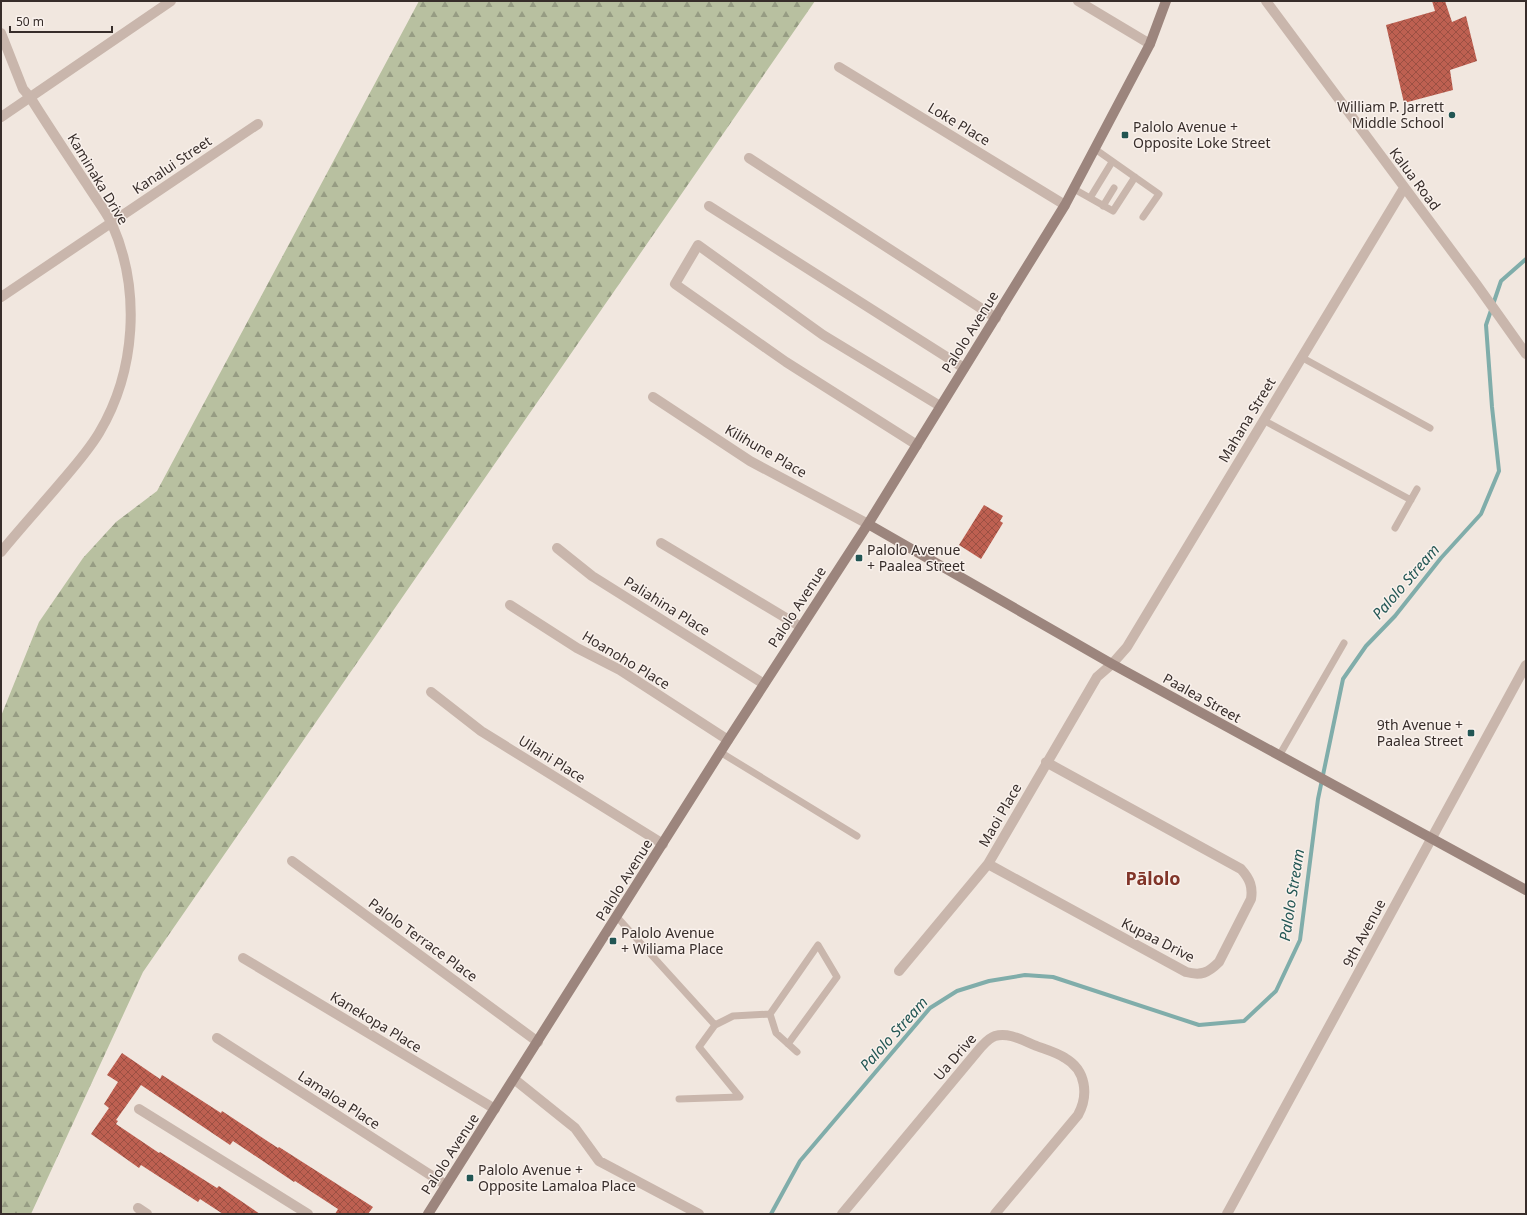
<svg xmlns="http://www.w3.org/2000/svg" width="1527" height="1215" font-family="'Noto Sans',sans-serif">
  <defs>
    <pattern id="forest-firs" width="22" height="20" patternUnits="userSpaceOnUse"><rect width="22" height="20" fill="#b8c0a0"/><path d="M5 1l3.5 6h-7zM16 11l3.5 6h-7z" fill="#969c83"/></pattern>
    <pattern id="building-cross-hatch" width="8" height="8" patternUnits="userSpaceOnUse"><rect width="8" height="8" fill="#be6051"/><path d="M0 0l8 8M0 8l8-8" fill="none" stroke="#9b5043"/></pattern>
  </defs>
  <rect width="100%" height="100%" fill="#f1e7df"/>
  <path fill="url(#forest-firs)" d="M419,1H815L143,972L31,1214H1V716L39,622L83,558L116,522L157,491Z"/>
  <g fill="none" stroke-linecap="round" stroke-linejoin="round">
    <path stroke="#80adaa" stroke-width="4" d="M771,1214L800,1161L930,1008L957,991L989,981L1025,975L1053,977L1199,1025L1244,1021L1276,991L1300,940L1318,799L1343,679L1366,646L1395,616L1441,558L1481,514L1499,471L1492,407L1486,325L1501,281L1526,259"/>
  </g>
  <path fill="url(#building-cross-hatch)" d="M1432,1H1445L1452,22L1466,16L1477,61L1450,70L1453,90L1404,103L1386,25L1435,11Z
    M984,505L1003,516L1000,521L1003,523L981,559L959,545Z
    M122,1053L160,1079L162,1075L221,1113L222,1111L278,1148L279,1147L373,1207L368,1214H335L338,1209L295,1181L294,1182L233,1141L230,1145L141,1085L116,1120L118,1121L116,1124L159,1153L160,1152L217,1188L219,1186L260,1214H223L200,1199L198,1202L141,1165L139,1168L91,1134L109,1108L104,1104L118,1082L107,1075Z"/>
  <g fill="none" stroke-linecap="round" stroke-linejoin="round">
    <path stroke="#c9b6ac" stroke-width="7" d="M1095,149L1159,194L1143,217
      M1074,189L1113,211L1135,177
      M1090,198L1112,162
      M1103,206L1114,188
      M1301,357L1430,428
      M1263,420L1411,500
      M1395,528L1417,489
      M720,752L857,836
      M1279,756L1344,643
      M617,917L715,1025L699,1047L740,1097L679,1099
      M770,1014L776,1033L797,1052
      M715,1025L733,1016L770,1014L818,945L837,977L788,1044"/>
    <path stroke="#c9b6ac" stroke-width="10" d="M1078,1L1150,44
      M1266,1L1477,285L1526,354
      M1,33L23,89L30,97C48,126 67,154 86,183C94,196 105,210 112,224C141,290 136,371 99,433C87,453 71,470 56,488C38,509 19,530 1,552
      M839,67L1065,205
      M1,117L171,1
      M749,158L996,318
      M709,206L964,368
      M1,297L258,124
      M653,397L750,461L868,524
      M917,445L786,362L675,284L698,245L823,335L940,406
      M661,543L801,627
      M557,548L592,576L764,684
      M510,605L577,648L620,670L728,740
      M431,692L481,731L663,844
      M292,861L538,1042
      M988,864L1186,972C1201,976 1208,973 1219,962L1251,899C1253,887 1250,879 1241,869L1046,762
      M243,958L495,1109
      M899,971L988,864L1097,677L1112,664L1127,647L1404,188
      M217,1038L446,1185
      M514,1079L575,1128L599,1161L699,1214
      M139,1109L308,1214
      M138,1208L147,1214
      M842,1214L981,1047C985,1043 989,1038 995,1036C1008,1032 1022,1040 1034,1045C1044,1049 1056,1052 1065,1058C1086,1070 1089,1095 1078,1115L995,1214
      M1227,1214L1526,665"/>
    <path stroke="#9c857d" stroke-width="10" d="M868,524L1112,664L1526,890
      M428,1214L728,740L868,524L1065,205L1150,44L1166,1"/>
  </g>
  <g fill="#225654" stroke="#f9f1ec" stroke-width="1.5">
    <circle cx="1452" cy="115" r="4"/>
    <rect x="1121" y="131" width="8" height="8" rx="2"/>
    <rect x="855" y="554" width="8" height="8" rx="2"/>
    <rect x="1467" y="729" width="8" height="8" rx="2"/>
    <rect x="609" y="937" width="8" height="8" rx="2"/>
    <rect x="466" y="1174" width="8" height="8" rx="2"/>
  </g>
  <g text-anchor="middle" stroke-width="3" stroke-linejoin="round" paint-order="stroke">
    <g font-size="14" fill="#372d2a" stroke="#f9f1ec" text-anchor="start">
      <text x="1444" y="112" text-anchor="end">William P. Jarrett<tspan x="1444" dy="16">Middle School</tspan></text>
      <text x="1133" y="132">Palolo Avenue +<tspan x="1133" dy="16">Opposite Loke Street</tspan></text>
      <text x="867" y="555">Palolo Avenue<tspan x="867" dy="16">+ Paalea Street</tspan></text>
      <text x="1463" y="730" text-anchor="end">9th Avenue +<tspan x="1463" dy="16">Paalea Street</tspan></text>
      <text x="621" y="938">Palolo Avenue<tspan x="621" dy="16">+ Wiliama Place</tspan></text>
      <text x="478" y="1175">Palolo Avenue +<tspan x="478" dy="16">Opposite Lamaloa Place</tspan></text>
    </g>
    <g font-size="14" fill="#372d2a" stroke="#f9f1ec">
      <text transform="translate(959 124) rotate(31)" y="5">Loke Place</text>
      <text transform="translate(172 165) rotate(-34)" y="5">Kanalui Street</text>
      <text transform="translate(98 179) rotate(59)" y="5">Kaminaka Drive</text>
      <text transform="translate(1415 179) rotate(53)" y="5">Kalua Road</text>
      <text transform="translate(970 332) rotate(-58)" y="5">Palolo Avenue</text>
      <text transform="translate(1247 420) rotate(-59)" y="5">Mahana Street</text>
      <text transform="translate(766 451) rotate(30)" y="5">Kilihune Place</text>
      <text transform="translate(667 606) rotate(32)" y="5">Paliahina Place</text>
      <text transform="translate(797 607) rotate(-57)" y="5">Palolo Avenue</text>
      <text transform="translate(626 660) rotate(31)" y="5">Hoanoho Place</text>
      <text transform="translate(1202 698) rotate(29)" y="5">Paalea Street</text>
      <text transform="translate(552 759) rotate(32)" y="5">Uilani Place</text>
      <text transform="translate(1000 815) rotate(-60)" y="5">Maoi Place</text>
      <text transform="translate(624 880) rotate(-58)" y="5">Palolo Avenue</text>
      <text transform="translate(1364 933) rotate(-62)" y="5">9th Avenue</text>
      <text transform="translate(423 940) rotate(36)" y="5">Palolo Terrace Place</text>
      <text transform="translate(1158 940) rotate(27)" y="5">Kupaa Drive</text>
      <text transform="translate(376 1022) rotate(31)" y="5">Kanekopa Place</text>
      <text transform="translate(955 1057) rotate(-49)" y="5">Ua Drive</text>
      <text transform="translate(339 1100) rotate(33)" y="5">Lamaloa Place</text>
      <text transform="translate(450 1154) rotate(-57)" y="5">Palolo Avenue</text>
    </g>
    <g font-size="15" font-style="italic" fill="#225654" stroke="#f9f1ec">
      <text transform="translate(1406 582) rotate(-49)" y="5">Palolo Stream</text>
      <text transform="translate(1292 895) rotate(-81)" y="5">Palolo Stream</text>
      <text transform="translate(894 1034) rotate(-48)" y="5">Palolo Stream</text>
    </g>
    <g font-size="18" font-weight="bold" fill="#813529" stroke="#f9f1ec">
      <text x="1153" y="885">Pālolo</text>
    </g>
  </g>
  <rect width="1527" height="1215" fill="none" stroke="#372d2a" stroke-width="4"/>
  <path d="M10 26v6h102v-6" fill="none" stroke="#372d2a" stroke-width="2"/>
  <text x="16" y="26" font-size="12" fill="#372d2a" stroke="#f9f1ec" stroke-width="3" paint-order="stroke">50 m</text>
</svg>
